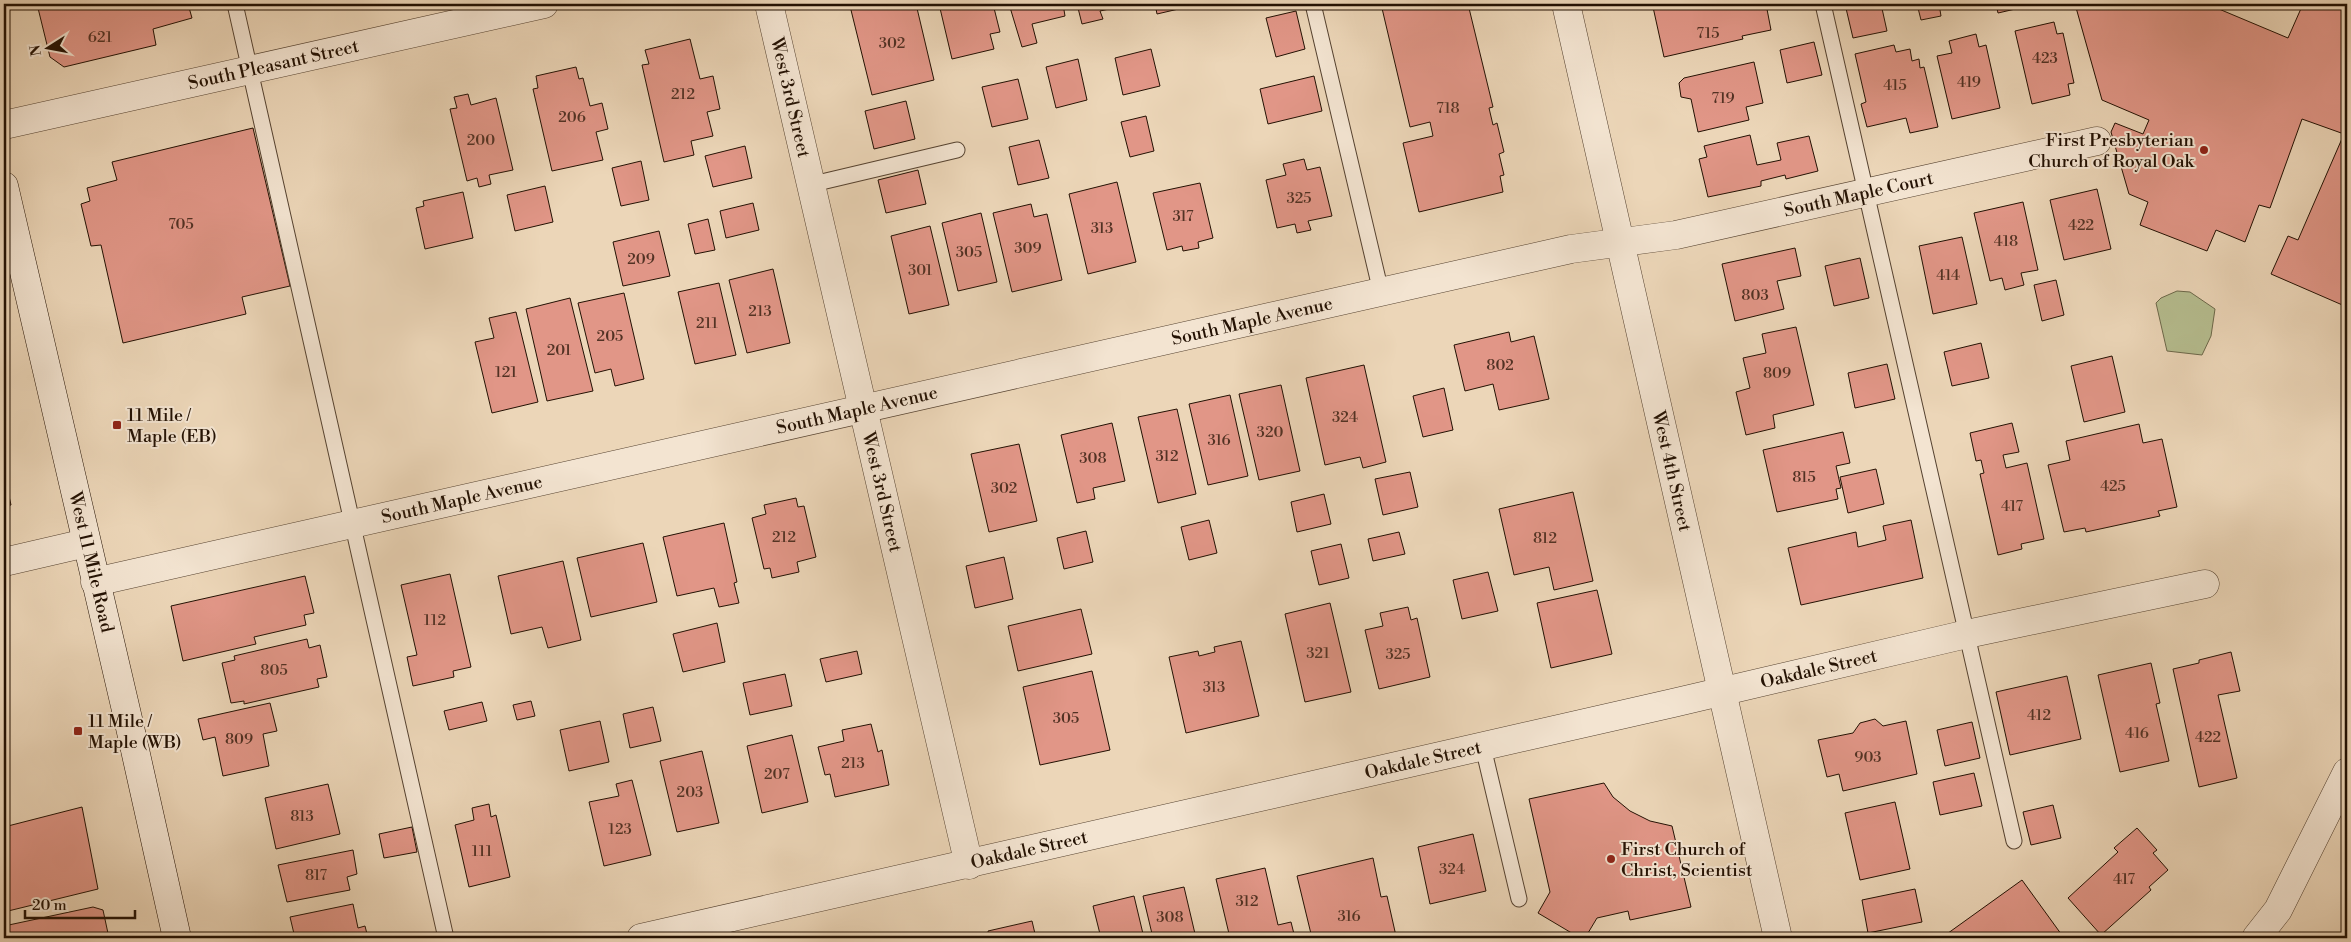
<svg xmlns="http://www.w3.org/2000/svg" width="2351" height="942" font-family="'Libre Bodoni',serif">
  <rect width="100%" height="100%" fill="#ecd6b8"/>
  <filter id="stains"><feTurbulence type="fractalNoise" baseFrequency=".004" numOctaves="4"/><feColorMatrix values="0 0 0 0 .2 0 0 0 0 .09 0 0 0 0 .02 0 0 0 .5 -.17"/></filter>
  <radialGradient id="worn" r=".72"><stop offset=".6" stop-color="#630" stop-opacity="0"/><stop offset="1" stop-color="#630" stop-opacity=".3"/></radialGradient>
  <path fill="#b6be90" stroke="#6c684a" d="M2177,291L2190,292L2215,309L2211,336L2202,355L2167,351L2156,303L2161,298Z"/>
  <path fill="#e19687" stroke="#231103" d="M37,4H188L192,18L153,29L156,45L64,67L50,57Z
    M858,4H916L934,80L872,95L850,6Z
    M939,4H993L1000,32L990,34L994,49L952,59Z
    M1009,4H1063L1065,16L1032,24L1037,43L1022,47Z
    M1077,4H1132L1100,11L1103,19L1082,24Z
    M1155,4H1200L1157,14Z
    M1381,4H1468L1493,107L1489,108L1493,125L1497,123L1504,152L1499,154L1504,175L1500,176L1503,192L1419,212L1403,143L1433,136L1430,122L1410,127Z
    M1668,4H1766L1771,30L1742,36L1743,39L1664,57L1653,7Z
    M1845,4H1881L1887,31L1853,38Z
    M1917,4H1939L1941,16L1921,20Z
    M1996,4H2037L1998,13Z
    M2075,4H2207L2288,38L2303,4H2347V307L2271,274L2288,236L2298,240L2344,134L2302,119L2270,208L2259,205L2245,242L2216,230L2207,251L2140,225L2148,202L2129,194L2111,132L2115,123L2143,134L2149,120L2102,100Z
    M1296,11L1305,49L1276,57L1266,18Z
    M2054,22L2057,34L2063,33L2074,83L2068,84L2070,95L2032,104L2015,31Z
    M1976,34L1979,47L1986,45L2000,108L1952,119L1937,56L1952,53L1949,41Z
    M690,39L700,79L713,76L720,109L707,112L713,136L691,141L694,155L664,162L642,65L649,64L645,50Z
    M1814,42L1822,75L1787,83L1780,50Z
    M1894,45L1896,52L1910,49L1912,61L1919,59L1920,68L1924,67L1938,127L1910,133L1906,118L1867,127L1861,104L1866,102L1855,54Z
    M1151,49L1160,86L1123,95L1115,58Z
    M1078,59L1087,100L1056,108L1046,67Z
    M1754,62L1763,103L1746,107L1749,120L1698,132L1691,99L1681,97L1679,83L1684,78Z
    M576,67L579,79L583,78L590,106L602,103L608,129L596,132L603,160L552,171L533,89L538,88L536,76Z
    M1314,76L1322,111L1268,124L1260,89Z
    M1018,79L1028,119L992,127L982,87Z
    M468,94L471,105L496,98L513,170L489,175L491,184L479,187L477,178L467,181L450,109L457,108L454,97Z
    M906,101L915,139L874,149L865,111Z
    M1146,116L1154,151L1130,157L1121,122Z
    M253,128L290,286L242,297L246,314L123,343L101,245L91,246L81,204L90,201L87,188L117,180L112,162Z
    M1750,135L1757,165L1781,160L1777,143L1809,136L1818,171L1786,179L1785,175L1761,181V186L1708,197L1699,159L1707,157L1704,146Z
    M1039,140L1049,178L1018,185L1009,147Z
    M745,146L752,178L713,187L705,156Z
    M1304,159L1307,170L1320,167L1332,216L1308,221L1311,230L1297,233L1295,224L1277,228L1266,180L1286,175L1283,164Z
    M641,161L649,200L621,206L612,168Z
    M918,170L926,204L886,213L878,180Z
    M1117,182L1136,262L1088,274L1069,194Z
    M1200,183L1213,238L1198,242L1199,248L1183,251L1182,246L1167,250L1153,193Z
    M545,186L553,222L515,231L507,195Z
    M2097,189L2111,249L2064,260L2050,200Z
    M463,192L473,238L425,249L416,208L424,206L423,201Z
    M2023,202L2038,270L2021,273L2024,285L2005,290L2002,278L1990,281L1974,213Z
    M753,203L759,230L726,238L720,211Z
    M1031,204L1034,217L1047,214L1062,280L1012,292L993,213Z
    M981,213L997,282L958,291L942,223Z
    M708,219L715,250L695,254L688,224Z
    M930,226L949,305L909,314L891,236Z
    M659,231L670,276L623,286L613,242Z
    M1962,237L1977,304L1933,314L1919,246Z
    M1795,248L1801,276L1777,281L1784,309L1735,321L1722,264Z
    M1860,258L1869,298L1834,306L1825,266Z
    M773,269L790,343L747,353L729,280Z
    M2056,280L2064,315L2042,321L2034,285Z
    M719,283L736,355L695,364L678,292Z
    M624,293L644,379L615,386L611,369L595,373L578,303Z
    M570,298L593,391L547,401L526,309Z
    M516,312L538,402L492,413L475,342L494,338L489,318Z
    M1796,327L1814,405L1773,415L1775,428L1746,435L1736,392L1750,388L1743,358L1766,353L1762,334Z
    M1509,332L1511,342L1534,336L1549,399L1499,410L1493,384L1465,391L1454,345Z
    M1981,343L1989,378L1952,386L1944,352Z
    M2112,356L2125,412L2084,422L2071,366Z
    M1887,364L1895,399L1855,408L1848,373Z
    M1364,365L1386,462L1363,468L1360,457L1325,465L1306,378Z
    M1281,385L1300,471L1259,480L1239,394Z
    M1444,388L1453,430L1423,437L1413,396Z
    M1230,395L1248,476L1208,485L1189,404Z
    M1177,409L1196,494L1158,503L1138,417Z
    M1112,423L1125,481L1093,488L1095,499L1077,503L1061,435Z
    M2012,423L2019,452L2003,455L2006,468L2027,463L2044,539L2021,544L2022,549L1998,555L1980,474L1984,473L1981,460L1976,461L1970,433Z
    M2139,424L2143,443L2162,439L2177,507L2158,511L2160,516L2086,532L2085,528L2064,532L2048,465L2070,460L2066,441Z
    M1843,432L1850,463L1836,466L1841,488L1836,489L1838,499L1777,512L1763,450Z
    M1019,444L1037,521L989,532L971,454Z
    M1876,469L1884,504L1848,513L1840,477Z
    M1410,472L1418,507L1383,515L1375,479Z
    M4,474L11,505L4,506Z
    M1573,492L1593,581L1554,590L1549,567L1514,575L1499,509Z
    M1324,494L1331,524L1297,532L1291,502Z
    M796,498L798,507L804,506L816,557L797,562L799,572L772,578L770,568L764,569L752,518L766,514L764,505Z
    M1209,520L1217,553L1189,560L1181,527Z
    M1911,520L1923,578L1801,605L1788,548L1856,532L1858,547L1886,540L1883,526Z
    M724,523L737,582L734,583L739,603L719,607L714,588L677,596L663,537Z
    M1086,531L1093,562L1064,569L1057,538Z
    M1399,532L1405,554L1373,561L1368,539Z
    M643,543L657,602L591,617L577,558Z
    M1341,544L1349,578L1319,585L1311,551Z
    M1004,557L1013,599L975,608L966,566Z
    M563,561L581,640L548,648L542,627L511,634L498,576Z
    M1488,572L1498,611L1462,619L1453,580Z
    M450,574L471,667L453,671L454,677L413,686L407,657L417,655L401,585Z
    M305,576L314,613L304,615L306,625L254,637L256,644L183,661L171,606Z
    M1597,590L1612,654L1551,668L1537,603Z
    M1330,603L1351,692L1305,702L1285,614Z
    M1408,607L1411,620L1417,618L1430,677L1379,689L1365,630L1383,626L1380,613Z
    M1081,609L1092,654L1018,671L1008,626Z
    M717,623L725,662L683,672L673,634Z
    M307,639L309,648L320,645L327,677L317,679L319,687L244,704V701L231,703L222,663L235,660L234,656Z
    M1241,641L1259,716L1186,733L1169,657L1198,651L1199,656L1215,652L1214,647Z
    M857,651L862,674L826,682L820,659Z
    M2231,652L2240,691L2218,695L2237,778L2199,787L2173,669L2199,663V660Z
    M2151,663L2160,703L2156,704L2169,761L2120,772L2098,675Z
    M1092,671L1110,750L1040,765L1023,687Z
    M785,674L792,706L750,715L743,683Z
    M2067,676L2081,739L2010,755L1996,692Z
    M531,701L535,716L517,720L513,705Z
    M482,702L487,721L449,730L444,711Z
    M270,703L277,731L263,734L269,766L223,776L215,737L203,740L198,719Z
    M653,707L661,741L630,748L623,714Z
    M1875,719L1883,726L1906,721L1917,774L1843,791L1839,774L1827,777L1818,740L1853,733L1860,723Z
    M600,721L609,762L569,771L560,730Z
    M1972,722L1980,758L1945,766L1937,730Z
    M871,724L878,752L882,750L889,785L835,797L830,774L825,775L818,747L844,741L842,730Z
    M792,735L808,802L762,813L747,746Z
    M702,751L719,823L677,832L660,761Z
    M1974,773L1982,806L1940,815L1933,782Z
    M632,780L651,855L604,866L589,802L619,796L616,784Z
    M1604,783L1613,797L1630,811L1650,821L1672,826L1691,907L1630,920L1628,911L1597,918L1585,938H1580L1538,913L1550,892L1529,799Z
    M328,784L340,834L276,849L265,798Z
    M1895,802L1910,869L1860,880L1845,813Z
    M489,804L491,817L496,815L510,877L469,887L455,825L474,820L472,808Z
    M2053,805L2061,838L2031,845L2023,812Z
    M82,807L98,889L4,912V827Z
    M412,827L417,852L384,858L379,834Z
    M2137,828L2157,850L2153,853L2168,870L2149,887L2151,890L2101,935L2068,898L2118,852L2114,848Z
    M1473,834L1486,891L1430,904L1418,847Z
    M353,850L357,874L347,877L350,890L287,902L278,865Z
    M1373,858L1381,897L1387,896L1396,936L1385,938H1312L1297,876Z
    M1265,868L1278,925L1291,922L1295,938H1252V936L1230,938L1216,879Z
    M2022,880L2064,938H1946L1944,936Z
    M1184,887L1196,938H1153L1143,896Z
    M1915,889L1922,922L1868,933L1862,900Z
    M1134,896L1144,938H1101L1093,906Z
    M353,904L358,928L365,926L368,938H295L290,917Z
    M93,907L103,910L109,938H4V926Z
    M1032,921L1036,938H989L988,931Z"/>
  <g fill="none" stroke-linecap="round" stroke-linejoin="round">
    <defs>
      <path id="service" d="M235,4L446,938
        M1313,4L1381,292
        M1823,4L2014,841
        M813,184L957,150
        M1483,747L1519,899"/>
      <g id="minor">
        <path id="s1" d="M769,4L969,865"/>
        <path id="s2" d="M1566,4L1778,938"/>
        <path id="s3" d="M4,125L544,4"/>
        <path d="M4,562L86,543"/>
        <path id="s4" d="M95,582L1571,249L1676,235L2097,141"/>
        <path id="s5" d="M641,938L1673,703L1967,634L2205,584"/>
        <path d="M2256,938L2278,910L2347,772"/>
      </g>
      <g id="secondary">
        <path id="s6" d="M4,186L129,723L177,938"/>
      </g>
    </defs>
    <use href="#service" stroke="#554230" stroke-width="17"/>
    <use href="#minor" stroke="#554230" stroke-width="29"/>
    <use href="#secondary" stroke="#231103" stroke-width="29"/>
    <use href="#service" stroke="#f3e4d1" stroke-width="15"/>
    <use href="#minor" stroke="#f3e4d1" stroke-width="28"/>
    <use href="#secondary" stroke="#f3e4d1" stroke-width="28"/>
  </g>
  <g fill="#8f2418" stroke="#f3e4d1" stroke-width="2">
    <circle cx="2204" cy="150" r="5"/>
    <rect x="112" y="420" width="10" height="10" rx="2.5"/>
    <rect x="73" y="726" width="10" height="10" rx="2.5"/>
    <circle cx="1611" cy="859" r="5"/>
  </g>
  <g text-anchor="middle" stroke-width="4" stroke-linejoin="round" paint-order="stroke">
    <g font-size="15" fill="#523224">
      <text x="1708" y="38">715</text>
      <text x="100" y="42">621</text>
      <text x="892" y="48">302</text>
      <text x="2045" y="63">423</text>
      <text x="1969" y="87">419</text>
      <text x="1895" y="90">415</text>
      <text x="683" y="99">212</text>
      <text x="1723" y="103">719</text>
      <text x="1448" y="113">718</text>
      <text x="572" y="122">206</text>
      <text x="481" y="145">200</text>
      <text x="1299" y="203">325</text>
      <text x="1183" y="221">317</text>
      <text x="181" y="229">705</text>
      <text x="2081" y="230">422</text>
      <text x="1102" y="233">313</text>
      <text x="2006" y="246">418</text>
      <text x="1028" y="253">309</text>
      <text x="969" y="257">305</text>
      <text x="641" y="264">209</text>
      <text x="920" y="275">301</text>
      <text x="1948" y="280">414</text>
      <text x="1755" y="300">803</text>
      <text x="760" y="316">213</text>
      <text x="707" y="328">211</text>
      <text x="610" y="341">205</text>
      <text x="559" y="355">201</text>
      <text x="1500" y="370">802</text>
      <text x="506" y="377">121</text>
      <text x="1777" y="378">809</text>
      <text x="1345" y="422">324</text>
      <text x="1270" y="437">320</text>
      <text x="1219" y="445">316</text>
      <text x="1167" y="461">312</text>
      <text x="1093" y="463">308</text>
      <text x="1804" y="482">815</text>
      <text x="2113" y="491">425</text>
      <text x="1004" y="493">302</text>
      <text x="2012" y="511">417</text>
      <text x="784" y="542">212</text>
      <text x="1545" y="543">812</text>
      <text x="435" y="625">112</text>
      <text x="1318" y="658">321</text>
      <text x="1398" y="659">325</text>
      <text x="274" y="675">805</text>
      <text x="1214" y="692">313</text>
      <text x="2039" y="720">412</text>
      <text x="1066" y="723">305</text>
      <text x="2137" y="738">416</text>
      <text x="2208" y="742">422</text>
      <text x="239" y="744">809</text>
      <text x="1868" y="762">903</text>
      <text x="853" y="768">213</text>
      <text x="777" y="779">207</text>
      <text x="690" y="797">203</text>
      <text x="302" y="821">813</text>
      <text x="620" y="834">123</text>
      <text x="482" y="856">111</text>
      <text x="1452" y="874">324</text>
      <text x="316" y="880">817</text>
      <text x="2124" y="884">417</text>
      <text x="1247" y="906">312</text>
      <text x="1349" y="921">316</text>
      <text x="1170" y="922">308</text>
    </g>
    <g font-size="18" fill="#231103" stroke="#f3e4d1">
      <text dy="6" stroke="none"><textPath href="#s3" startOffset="276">South Pleasant Street</textPath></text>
      <text dy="6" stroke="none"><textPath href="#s1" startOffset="96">West 3rd Street</textPath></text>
      <text dy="6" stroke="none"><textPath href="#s4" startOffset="1806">South Maple Court</textPath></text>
      <text dy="6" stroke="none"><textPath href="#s4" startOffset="1186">South Maple Avenue</textPath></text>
      <text dy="6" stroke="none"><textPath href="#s4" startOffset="781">South Maple Avenue</textPath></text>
      <text dy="6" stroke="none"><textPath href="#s2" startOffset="479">West 4th Street</textPath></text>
      <text dy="6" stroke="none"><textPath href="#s1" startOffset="501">West 3rd Street</textPath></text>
      <text dy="6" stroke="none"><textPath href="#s4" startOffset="376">South Maple Avenue</textPath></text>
      <text dy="6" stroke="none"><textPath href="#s6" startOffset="386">West 11 Mile Road</textPath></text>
      <text dy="6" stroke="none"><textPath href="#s5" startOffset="1208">Oakdale Street</textPath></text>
      <text dy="6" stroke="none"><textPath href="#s5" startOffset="802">Oakdale Street</textPath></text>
      <text dy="6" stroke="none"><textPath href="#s5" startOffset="398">Oakdale Street</textPath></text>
    </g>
    <g font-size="18" fill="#231103" stroke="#f3e4d1" text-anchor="start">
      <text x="2194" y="146" text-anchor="end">First Presbyterian<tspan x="2194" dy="21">Church of Royal Oak</tspan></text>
      <text x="127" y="421">11 Mile /<tspan x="127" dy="21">Maple (EB)</tspan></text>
      <text x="88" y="727">11 Mile /<tspan x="88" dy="21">Maple (WB)</tspan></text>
      <text x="1621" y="855">First Church of<tspan x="1621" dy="21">Christ, Scientist</tspan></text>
    </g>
  </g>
  <rect width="2351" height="942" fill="none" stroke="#ecd6b8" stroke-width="20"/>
  <rect x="5" y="5" width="2341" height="932" fill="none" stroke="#231103" stroke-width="2.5"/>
  <rect x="10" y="10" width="2331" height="922" fill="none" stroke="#231103"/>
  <g transform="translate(48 48) rotate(259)" stroke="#f3e4d1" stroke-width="4" paint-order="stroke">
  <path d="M0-4L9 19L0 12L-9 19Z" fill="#231103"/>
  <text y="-8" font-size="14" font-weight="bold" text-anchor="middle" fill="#231103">N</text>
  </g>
  <path d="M25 910v8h110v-8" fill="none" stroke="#231103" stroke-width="2.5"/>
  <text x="32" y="910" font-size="15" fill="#231103" stroke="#f3e4d1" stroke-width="4" paint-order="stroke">20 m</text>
  <rect width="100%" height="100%" filter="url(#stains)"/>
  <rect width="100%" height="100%" fill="url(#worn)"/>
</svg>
